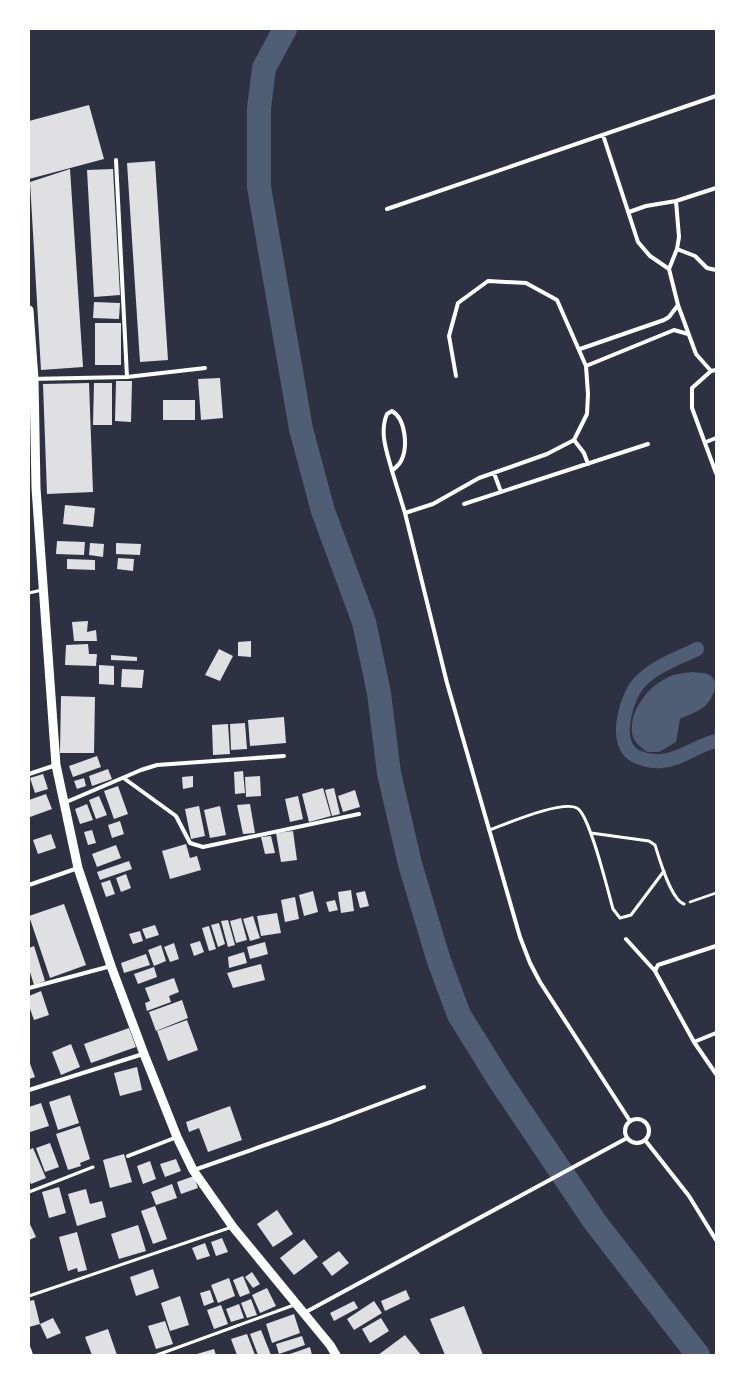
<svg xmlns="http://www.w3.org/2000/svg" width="745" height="1384" font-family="'Alegreya Sans',sans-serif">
  <rect width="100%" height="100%" fill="#2d3142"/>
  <path fill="#4f5d75" d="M693,672C699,673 706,672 711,676C720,683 712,700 705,706C698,712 688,715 680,719L676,742L659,752H647C642,748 635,743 633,737C627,715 645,690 663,680C672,674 682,673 693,672Z"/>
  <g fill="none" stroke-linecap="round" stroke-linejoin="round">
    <path stroke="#4f5d75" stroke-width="14" d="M697,649C677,659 654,666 639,683C627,696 615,736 630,752C637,759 652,762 661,761C681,760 697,745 716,741"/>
    <path stroke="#4f5d75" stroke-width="24" d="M285,29L264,68L259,108V187L301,429L323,511L364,622L379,693L389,773L410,864L438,958L459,1015L500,1081L595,1222L698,1355"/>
  </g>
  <path fill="#e0e0e3" d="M89,105L104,159L29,179V121Z
    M155,161L168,360L140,362L127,163Z
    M70,169L83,367L41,370L30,182Z
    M113,169L120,295L94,297L87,170Z
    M94,302L120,303L119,319L93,318Z
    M95,323H121V365H95Z
    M220,378L223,418L201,420L198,379Z
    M116,381H132L131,422L115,421Z
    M89,383L93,492L47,494L43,384Z
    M94,383H112V425H93Z
    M163,400H195V420H163Z
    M65,505L95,508L93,527L63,524Z
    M57,541L85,542L84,555L56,554Z
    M90,543L104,544L103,557L89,555Z
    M116,543L141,544L140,555L116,554Z
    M118,558L134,559L133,571L117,569Z
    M67,559L95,560V570L67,569Z
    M88,621L87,632L96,630L97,641H74L72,622Z
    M251,641V657L238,656V642Z
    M88,644L89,654H97L96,666L65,665L66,645Z
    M219,649L233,656L220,681L205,675Z
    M111,655L137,657V661L111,660Z
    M99,665L114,666V685L99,684Z
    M122,669L144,670L142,688L121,687Z
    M61,696L95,697L94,753H60Z
    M284,717L286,743L250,746L248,720Z
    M245,723L247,749L231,750L230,724Z
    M228,724L230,754L213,755L212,725Z
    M97,756L101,767L73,777L69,766Z
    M108,769L112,779L92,786L89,776Z
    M243,771L245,793L235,794L234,772Z
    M43,774L48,789L35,793L30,778Z
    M193,776V787L183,789L182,777Z
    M260,776L261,796L246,797L245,777Z
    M84,778L86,786L77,789L74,781Z
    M118,786L128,814L114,819L104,791Z
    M323,788L331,816L309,822L302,794Z
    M334,788L340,814L332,816L325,790Z
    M355,790L360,807L343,812L338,796Z
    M46,794L52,809L30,817L29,800Z
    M99,796L107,815L96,819L89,800Z
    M298,796L303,819L290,822L285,799Z
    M87,804L93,820L80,824L75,809Z
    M250,804L255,833L243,834L237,805Z
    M199,806L205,836L191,839L185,809Z
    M220,806L226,835L210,838L204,810Z
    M120,821L124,834L112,838L108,825Z
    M92,830L96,843L88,845L84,832Z
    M293,831L297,860L281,862L276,833Z
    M51,834L56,848L38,854L33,840Z
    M271,836L275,853L265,854L261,837Z
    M186,844L190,858L197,856L201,870L170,879L162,851Z
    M116,845L121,858L97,867L92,854Z
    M129,861L132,869L100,880L97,872Z
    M126,874L131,888L121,892L116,878Z
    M110,880L115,894L106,897L101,883Z
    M351,890L354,911L341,913L338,892Z
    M313,891L318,912L304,916L299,895Z
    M365,891L369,906L360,908L356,893Z
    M295,897L299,919L285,922L281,900Z
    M335,900L338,910L329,912L326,902Z
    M64,904L86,965L50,978L29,916Z
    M277,913L281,933L261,936L257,916Z
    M253,916L260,938L250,941L243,919Z
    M241,918L247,940L236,943L230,921Z
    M228,920L235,945L228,947L221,921Z
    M219,923L225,944L218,947L211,925Z
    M155,925L159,935L146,939L142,929Z
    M209,926L216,949L209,951L202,928Z
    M140,931L143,941L133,944L129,934Z
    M200,941L204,952L194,956L190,944Z
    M265,942L268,954L250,959L247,947Z
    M174,943L179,959L170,962L164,947Z
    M161,945L166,961L154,966L148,950Z
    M34,946L45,981L34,985L29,969V948Z
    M244,952L247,963L229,968L228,957Z
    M146,954L150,965L124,973L121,963Z
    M261,964L265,980L233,988L227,973Z
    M154,967L157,977L138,984L134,974Z
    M174,978L179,992L169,996L171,1002L147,1011L145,1003L150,1001L145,988Z
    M41,991L49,1015L34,1020L29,1006V996Z
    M182,1000L188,1018L156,1031L149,1012Z
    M187,1020L198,1050L168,1061L157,1031Z
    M129,1028L136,1047L91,1063L84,1044Z
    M71,1044L80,1067L61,1075L52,1052Z
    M29,1061L35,1077L29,1079Z
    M137,1067L142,1090L120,1096L114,1073Z
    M70,1095L79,1123L58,1130L49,1102Z
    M41,1103L49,1126L30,1132L29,1107Z
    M230,1106L242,1140L208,1152L199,1128L189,1132L186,1122Z
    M80,1126L90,1159L80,1163L81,1166L68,1170L56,1134Z
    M50,1143L59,1167L45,1172L36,1148Z
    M33,1148L46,1178L31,1184L29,1180V1150Z
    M124,1154L132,1182L110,1188L103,1160Z
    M176,1159L181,1171L165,1177L160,1164Z
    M150,1161L156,1179L143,1184L137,1166Z
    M194,1176L198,1188L181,1194L177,1182Z
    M172,1184L177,1198L156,1205L151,1192Z
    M59,1187L66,1213L49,1218L42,1192Z
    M86,1189L90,1204L102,1201L106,1217L77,1226L68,1194Z
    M155,1206L167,1239L153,1244L141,1211Z
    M277,1210L293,1234L273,1247L257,1224Z
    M29,1222L36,1237L29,1240Z
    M138,1225L146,1251L119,1259L111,1234Z
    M77,1232L87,1270L78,1272L77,1268L68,1271L59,1237Z
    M222,1238L228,1252L216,1256L211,1242Z
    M304,1239L318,1257L294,1275L280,1258Z
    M205,1243L210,1256L197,1260L192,1248Z
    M339,1251L349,1263L332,1276L322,1263Z
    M153,1269L159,1288L136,1296L130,1277Z
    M252,1272L260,1284L253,1288L245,1277Z
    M243,1276L250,1293L240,1297L233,1280Z
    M229,1278L235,1296L218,1303L211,1285Z
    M267,1288L276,1306L260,1313L252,1295Z
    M210,1290L214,1302L204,1306L200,1293Z
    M406,1290L410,1299L385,1311L381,1301Z
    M180,1296L189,1325L170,1331L161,1303Z
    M251,1299L257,1315L247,1318L241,1303Z
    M34,1300L40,1324L29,1327V1301Z
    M354,1301L358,1308L334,1321L330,1313Z
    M374,1301L382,1313L354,1330L347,1319Z
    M239,1304L244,1318L231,1322L226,1309Z
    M221,1305L228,1324L214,1329L207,1310Z
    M464,1306L483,1355H445L430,1319Z
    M294,1314L300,1333L272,1343L266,1324Z
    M53,1318L61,1333L47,1339L40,1324Z
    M381,1318L389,1331L370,1343L362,1329Z
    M165,1321L173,1344L156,1349L148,1326Z
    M108,1329L117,1355H92L85,1337Z
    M261,1330L271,1355H258L250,1334Z
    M247,1334L255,1355H237L231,1339Z
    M405,1335L421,1355H378Z
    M302,1336L305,1345L279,1354L276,1344Z
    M310,1347L312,1355H287Z
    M214,1349L216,1355H197V1354Z"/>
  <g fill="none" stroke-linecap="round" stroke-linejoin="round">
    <path stroke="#fff" stroke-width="2.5" d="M690,902L716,893"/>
    <path stroke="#fff" stroke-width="3" d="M29,593L42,590
      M489,830C506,824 561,800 577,808C590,815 608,892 613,909L620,918L631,915L664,871
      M591,833L649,841L655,845C659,858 671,900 684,904
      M29,1192L93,1167
      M29,1296L232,1227
      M157,1355L294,1305"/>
    <path stroke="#fff" stroke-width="4" d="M603,135L638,242L650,256L669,269
      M116,160L127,377
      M676,201L679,237L677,249L669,269L678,305L696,354L711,371L716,370
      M387,209L716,96
      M629,212L646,206L676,201L716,188
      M677,249L695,256L707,268L716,270
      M580,349L664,320L669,317L678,305
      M586,366L674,330L688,334
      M711,371L692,388V408L716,473
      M29,379L127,377L205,368
      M574,440L584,453L588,464
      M706,442L716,438
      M392,471C395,468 399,465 401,461C408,448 406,419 392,411L387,414C379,433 387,452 392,471L405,513L447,683L520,937L530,963L540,982L630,1121
      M494,473L501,492
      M464,504L648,444
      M405,513L433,504L479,478L547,454L574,440L587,414L588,394L586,366L557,300L526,283L488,281L458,303L449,336L456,376
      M29,774L56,765
      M125,779L176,816L190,843L203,847L359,814
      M64,803L141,770L157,765L284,756
      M29,885L78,868
      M626,939L655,971
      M716,946L658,965L655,971L694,1042L716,1074
      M29,988L111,966
      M694,1042L716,1033
      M29,1090L143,1054
      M625 1131a12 12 0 1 1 24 0a12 12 0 1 1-24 0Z
      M645,1140L689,1196L716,1240
      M128,1156L177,1137
      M194,1170L331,1122L424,1087
      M304,1313L627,1138
      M29,1349L31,1355"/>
    <path stroke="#fff" stroke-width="9" d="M29,310L34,379L36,488L56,765L78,868L111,966L144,1054L177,1137L193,1170L233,1227L330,1345L336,1355"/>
  </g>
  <rect width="745" height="1384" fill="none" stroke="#ffffff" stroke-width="60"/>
</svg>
